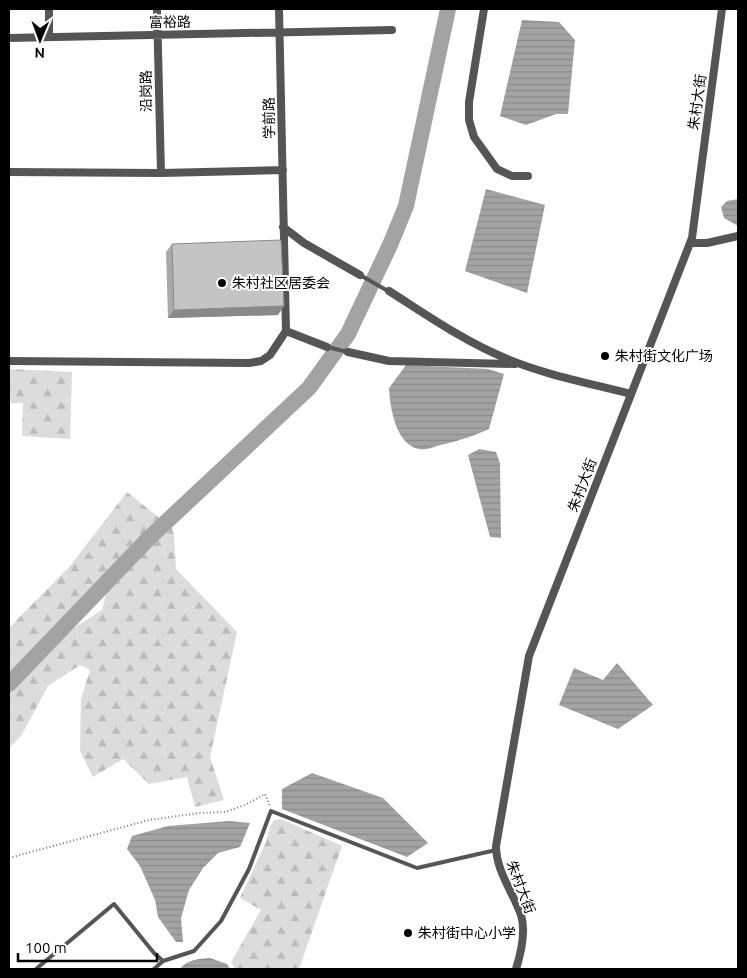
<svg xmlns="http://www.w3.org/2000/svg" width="747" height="978" font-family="Ubuntu,'Noto Sans SC',sans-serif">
  <defs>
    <pattern id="forest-firs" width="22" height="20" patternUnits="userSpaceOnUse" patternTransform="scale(1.25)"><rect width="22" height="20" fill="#dcdcdc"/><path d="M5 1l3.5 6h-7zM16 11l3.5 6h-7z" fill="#bbb"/></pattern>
    <pattern id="water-rules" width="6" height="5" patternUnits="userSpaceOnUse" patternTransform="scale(1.25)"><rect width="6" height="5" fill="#a3a3a3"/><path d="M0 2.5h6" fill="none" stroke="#8b8b8b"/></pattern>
  </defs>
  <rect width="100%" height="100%" fill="#fff"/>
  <path fill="url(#forest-firs)" d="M9,369L72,372L70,439L22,436L23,403H9Z
    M127,492L162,520L9,679V628L70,566Z
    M170,522L174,534L176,569L237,632L210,757L224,800L195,807L187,777L149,784L123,759L93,777L80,751L81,699L90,670L80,665L48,686L21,736L9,748V692L66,633L102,610L108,587Z
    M281,819L342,846L299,969H235L231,962L261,910L240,898L266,842L270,827L274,820Z"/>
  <path fill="url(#water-rules)" d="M522,20L559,22L575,40L568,114H556L526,125L500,116Z
    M486,189L545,205L527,293L465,271Z
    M738,199V226L724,218L721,207L727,201Z
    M406,365L488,369L504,374L489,429C474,436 461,440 445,444C438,445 426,451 419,449C396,445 390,408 389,388Z
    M479,449L496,452L500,463L501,538L490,537L468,455Z
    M617,663L653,705L618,729L559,705L574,668L603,680Z
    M312,773L383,798L428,843L407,857L282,809V789Z
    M229,821L250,823L240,847L218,853L203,868L189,890L181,918L183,942H176L158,917L155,900L140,866L127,849L132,836L168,826Z
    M210,958L227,964L230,969H180C187,959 199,959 210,958Z"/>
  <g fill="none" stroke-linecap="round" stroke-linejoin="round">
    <path stroke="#a3a3a3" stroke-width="16" d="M9,684L148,539L309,388L348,334L390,245L406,206L448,9"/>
    <path stroke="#777" stroke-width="2" stroke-dasharray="1 2.5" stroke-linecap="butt" d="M9,858L149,820L199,813L225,812L245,805L265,794L270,806"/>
    <path stroke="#555" stroke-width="4" d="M360,275L388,291
      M327,347L348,352
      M36,969L114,904L154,953L163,961
      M154,969L163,961L194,951L221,921L249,869L271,811L417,868L496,850"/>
    <path stroke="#555" stroke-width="8" d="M49,9V37
      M157,9L161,173
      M484,9L469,102V120L474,137L497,169L512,176H528
      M9,38L392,30
      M9,172L161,173L283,170
      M283,227L304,243L360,275
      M690,243H707L738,236
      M389,291C427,315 464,341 505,358C545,375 589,383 631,394
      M286,331L327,347
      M348,352L389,361L515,364
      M9,361L249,363L261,361L270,355L286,331L279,9
      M516,969C521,953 526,931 521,915C513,892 496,871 496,846L529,656L692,238L722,9"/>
  </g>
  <path fill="#a9a9a9" d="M172,244L278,315L168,318L166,252Z"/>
  <path fill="#898989" d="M284,306L278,315L168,318L174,310Z"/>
  <path fill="#c4c4c4" stroke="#898989" d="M281,240L284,306L174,310L172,244Z"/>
  <g fill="#000" stroke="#fff" stroke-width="2">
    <circle cx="222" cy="283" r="5"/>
    <circle cx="605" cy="356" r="5"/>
    <circle cx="408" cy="933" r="5"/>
  </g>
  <g text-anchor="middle" stroke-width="4" stroke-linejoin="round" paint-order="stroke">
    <g font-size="14" fill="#000" stroke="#fff">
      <text transform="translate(170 22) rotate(-1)" y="5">富裕路</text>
      <text transform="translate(146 91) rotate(-91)" y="5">沿岗路</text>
      <text transform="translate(697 102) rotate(-82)" y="5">朱村大街</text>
      <text transform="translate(269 118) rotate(-91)" y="5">学前路</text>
      <text transform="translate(582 485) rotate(-69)" y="5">朱村大街</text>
      <text transform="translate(521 887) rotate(69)" y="5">朱村大街</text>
    </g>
    <g font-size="14" fill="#000" stroke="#fff" text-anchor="start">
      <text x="232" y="288">朱村社区居委会</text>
      <text x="615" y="361">朱村街文化广场</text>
      <text x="418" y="938">朱村街中心小学</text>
    </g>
  </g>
  <rect width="747" height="978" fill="none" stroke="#000000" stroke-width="20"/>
  <g transform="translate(40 40) rotate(181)" stroke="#ffffff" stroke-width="4" paint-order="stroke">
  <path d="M0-4L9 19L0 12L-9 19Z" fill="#000000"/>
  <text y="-8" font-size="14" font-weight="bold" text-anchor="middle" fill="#000000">N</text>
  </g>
  <path d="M18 953v8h139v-8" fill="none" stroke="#000000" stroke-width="2.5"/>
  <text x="25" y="953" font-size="15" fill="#000000" stroke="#ffffff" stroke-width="4" paint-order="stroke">100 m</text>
</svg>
